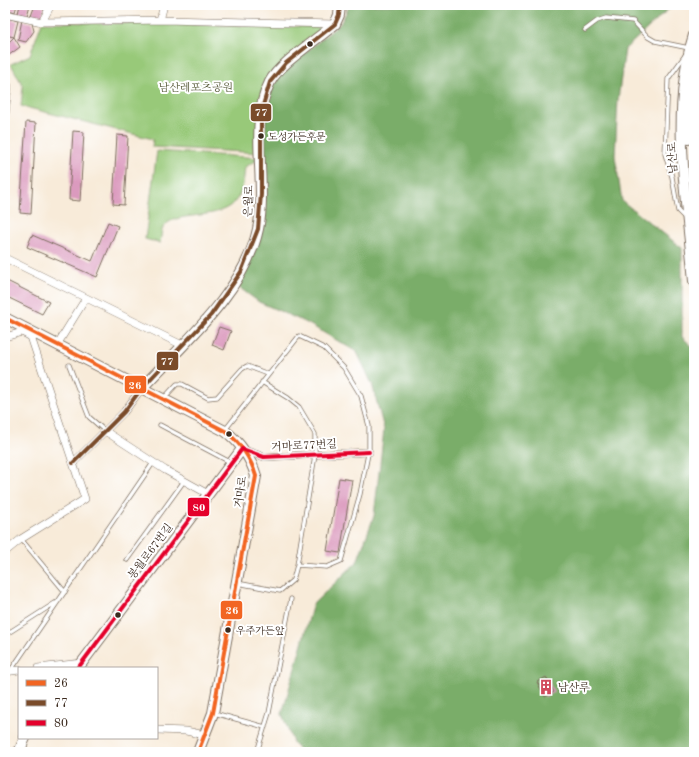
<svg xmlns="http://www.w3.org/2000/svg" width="699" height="757" font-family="'Old Standard TT','Noto Serif KR',serif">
  <rect width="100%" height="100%" fill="#fff"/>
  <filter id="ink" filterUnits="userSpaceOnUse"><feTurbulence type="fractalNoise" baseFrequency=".025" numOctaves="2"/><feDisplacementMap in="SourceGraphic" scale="8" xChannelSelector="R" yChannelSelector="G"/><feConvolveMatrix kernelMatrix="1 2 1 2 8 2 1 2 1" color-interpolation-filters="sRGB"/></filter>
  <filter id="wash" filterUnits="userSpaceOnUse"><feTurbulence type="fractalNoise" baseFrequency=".012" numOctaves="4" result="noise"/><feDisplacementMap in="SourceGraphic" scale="16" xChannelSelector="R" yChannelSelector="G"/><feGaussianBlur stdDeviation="0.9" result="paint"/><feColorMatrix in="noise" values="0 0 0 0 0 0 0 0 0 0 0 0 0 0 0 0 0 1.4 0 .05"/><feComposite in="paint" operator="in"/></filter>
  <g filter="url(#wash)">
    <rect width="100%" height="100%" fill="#f8ebd9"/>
    <path fill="#98c979" stroke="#6a7a4c" d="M42,22L332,27L270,82L261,153L152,147L153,139L21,106L23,86L11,64L30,55Z
      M157,151L261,158L245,167C244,175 244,184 241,191C229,227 171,206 162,230C161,234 161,239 160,243L145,239Z"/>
    <path fill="#7aad69" stroke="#5a6c44" d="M350,5H469L472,7L478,5H673L625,49L618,99L615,156L622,201L682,248V337L694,348V752H302L294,745L282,714L313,604L357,562L374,516L384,429L372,384L357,352L307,323L259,302L233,283L263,229V114L270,82L340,24Z"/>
    <g id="blocks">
      <path fill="#db9abe" d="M8,5H17L15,12L6,9Z
        M20,5H30L27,16L18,13Z
        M35,5L45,7L41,20L31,16Z
        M299,5H321V8Z
        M7,18L18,21L14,37L5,35Z
        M22,20L32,23L34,31L26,42L18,40Z
        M14,37L20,47L5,58V46Z
        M26,122L36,123L31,214L20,213Z
        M73,131L84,132L80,201L69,200Z
        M117,135L128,136L124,205L113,204Z
        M108,222L118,226L97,277L27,247L32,235L92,261Z
        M5,280L49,302L42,314L5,296Z
        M219,327L231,331L224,350L212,345Z
        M339,478L352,480L340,553L327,551Z
        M546,677L554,692L545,697L537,682Z"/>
    </g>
  </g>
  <g filter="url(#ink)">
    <use href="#blocks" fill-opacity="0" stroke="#7d6e5f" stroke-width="1"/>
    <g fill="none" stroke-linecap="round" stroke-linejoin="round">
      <defs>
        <path id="lane" d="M585,30L597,21L606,18L633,21L648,37L655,41L689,48
          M685,218L678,211L672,177L665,154L668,79L686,54
          M69,365L89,417L105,431
          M262,382L288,398L299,407L315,434V455L297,565
          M163,399L177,384H182L208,398L217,397L242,369L247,366L268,374
          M160,425L230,462
          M225,430L299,336L324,348L344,368L361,396L369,426V449L360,494L341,561L327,567L297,565L293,580L280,591L237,583
          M21,539L65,592
          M127,560L184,481
          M5,635L55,603
          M11,670L153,463
          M214,713L265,727
          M257,752L269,713L291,599"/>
        <path id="street" d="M5,14L42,22L164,20L335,24
          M160,20L164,5
          M42,22L51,5
          M5,81L8,86L5,115
          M5,258L182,345
          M5,337L22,332L31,337L85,499L21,539L5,552
          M57,345L86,298
          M105,431L165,470L208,494
          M242,449L264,457L369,452
          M73,463L124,412L141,389
          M38,668L82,663
          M5,672L19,670
          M157,730L186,731L205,735"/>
        <path id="secondary" d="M694,35C670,111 687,202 694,281
          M689,139L690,96L694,71
          M5,318L225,431C240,442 251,459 256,476L213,713L198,752
          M141,389C183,344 245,291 258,229C268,183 248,125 270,82C279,64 319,38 335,24L339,15L340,5
          M78,668L242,449
          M19,752L25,738"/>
      </defs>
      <use href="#lane" stroke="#7d6e5f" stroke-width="5"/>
      <use href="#street" stroke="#7d6e5f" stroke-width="8"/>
      <use href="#secondary" stroke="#7d6e5f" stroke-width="12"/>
      <use href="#lane" stroke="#fff" stroke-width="3.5"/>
      <use href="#street" stroke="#fff" stroke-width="7"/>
      <use href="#secondary" stroke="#fff" stroke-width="10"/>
      <defs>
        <path id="bus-1" d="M5,318L225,431C240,442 251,459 256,476L213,713L198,752"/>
        <path id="bus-2" d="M73,463L124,412L141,389L211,315L241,272L258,229L261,194V112L270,82L286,63L335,24L339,15L340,5"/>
        <path id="bus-3" d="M78,668L242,449L264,457L369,452"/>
      </defs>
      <use href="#bus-1" stroke="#fff" stroke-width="7"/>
      <use href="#bus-2" stroke="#fff" stroke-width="7"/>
      <use href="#bus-3" stroke="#fff" stroke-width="7"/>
      <use href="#bus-1" stroke="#f26522" stroke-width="4"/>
      <use href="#bus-2" stroke="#7a4b2a" stroke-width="4"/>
      <use href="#bus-3" stroke="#e4002b" stroke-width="4"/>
    </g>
  </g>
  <defs>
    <symbol id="building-bare" viewBox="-9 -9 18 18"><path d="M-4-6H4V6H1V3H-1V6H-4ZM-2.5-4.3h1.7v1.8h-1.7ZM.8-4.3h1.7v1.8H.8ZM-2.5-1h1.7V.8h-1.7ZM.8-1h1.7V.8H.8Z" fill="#d1495b" stroke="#fff" stroke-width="2.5" paint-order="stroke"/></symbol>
  </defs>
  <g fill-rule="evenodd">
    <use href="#building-bare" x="535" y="676" width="22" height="22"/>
  </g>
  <g fill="#3b2a1e" stroke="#fff" stroke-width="1.5">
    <circle cx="310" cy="44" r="3.5"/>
    <circle cx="261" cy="136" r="3.5"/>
    <circle cx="229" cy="434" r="3.5"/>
    <circle cx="118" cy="615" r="3.5"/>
    <circle cx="228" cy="630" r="3.5"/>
  </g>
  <g text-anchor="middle" stroke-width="4" stroke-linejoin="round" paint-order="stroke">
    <g font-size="10" fill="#3b2a1e" stroke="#fff" text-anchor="start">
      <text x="268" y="140">도성가든후문</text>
      <text x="236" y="634">우주가든앞</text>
    </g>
    <g font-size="11" fill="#575a39" stroke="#fff">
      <text x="196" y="91">남산레포츠공원</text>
    </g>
    <g font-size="11" fill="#3b2a1e" stroke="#fff">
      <text transform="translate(672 158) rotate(-93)" y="4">남산로</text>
      <text transform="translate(248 201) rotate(-87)" y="4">은월로</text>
      <text transform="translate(304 445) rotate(-3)" y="4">거마로77번길</text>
      <text transform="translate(240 492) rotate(-82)" y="4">거마로</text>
      <text transform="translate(150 551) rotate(-53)" y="4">봉월로67번길</text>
    </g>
    <g font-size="11" fill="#3b2a1e" stroke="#fff" text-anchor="start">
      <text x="558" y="691">남산루</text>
    </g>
  </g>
  <g stroke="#fff" stroke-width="1.5">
    <rect x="250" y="103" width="22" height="19" rx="4" fill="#7a4b2a"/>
    <rect x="156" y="351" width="23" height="20" rx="4" fill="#7a4b2a"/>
    <rect x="124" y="375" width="23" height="19" rx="4" fill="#f26522"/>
    <rect x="187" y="497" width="23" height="20" rx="4" fill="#e4002b"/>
    <rect x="220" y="600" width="23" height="20" rx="4" fill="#f26522"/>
  </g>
  <g font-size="11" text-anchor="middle" font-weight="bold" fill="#fff">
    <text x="261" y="116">77</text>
    <text x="167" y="365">77</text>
    <text x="135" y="389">26</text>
    <text x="199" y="511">80</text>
    <text x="232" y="614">26</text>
  </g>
  <rect width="699" height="757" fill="none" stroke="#fff" stroke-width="20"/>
  <rect x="18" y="667" width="140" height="72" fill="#ffffff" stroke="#b1aaa5"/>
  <rect x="26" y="680" width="20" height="6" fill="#f26522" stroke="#b1aaa5"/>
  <text x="54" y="687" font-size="12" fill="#3b2a1e">26</text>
  <rect x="26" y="700" width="20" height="6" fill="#7a4b2a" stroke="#b1aaa5"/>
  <text x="54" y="707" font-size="12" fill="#3b2a1e">77</text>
  <rect x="26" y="720" width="20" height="6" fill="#e4002b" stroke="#b1aaa5"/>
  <text x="54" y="727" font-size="12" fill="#3b2a1e">80</text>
</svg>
